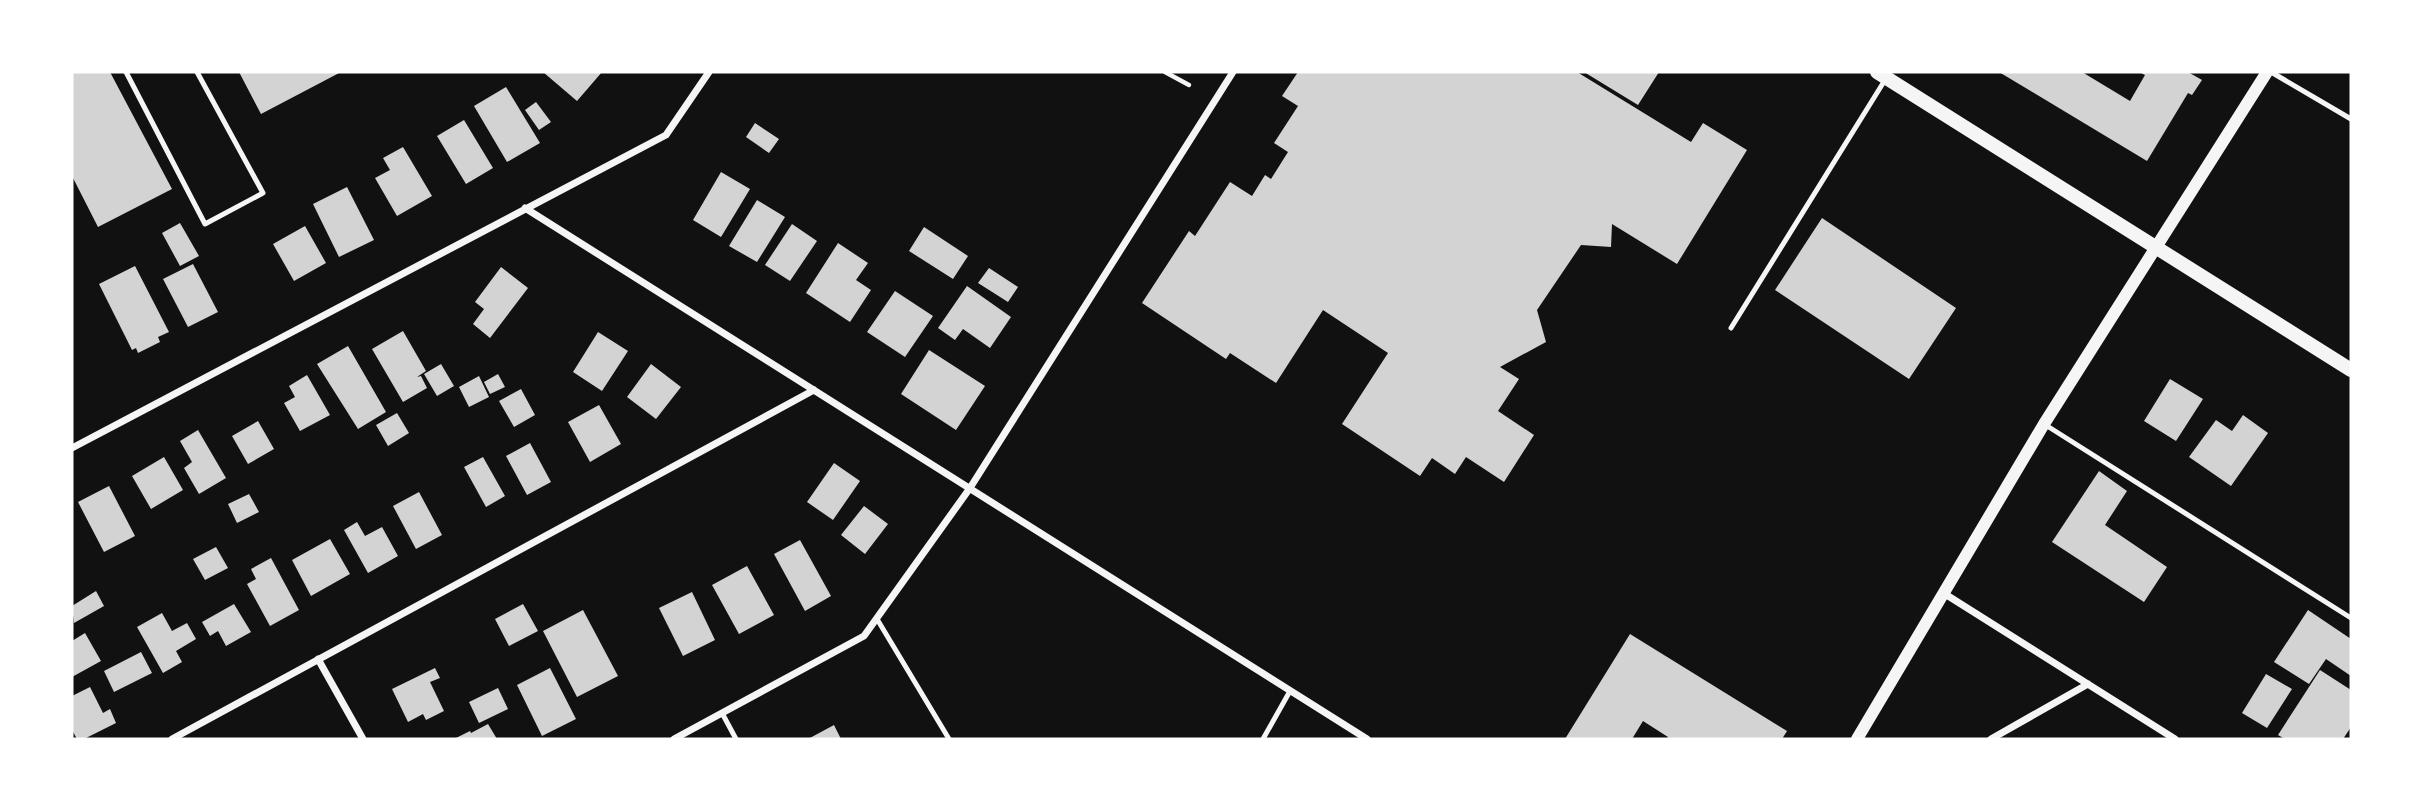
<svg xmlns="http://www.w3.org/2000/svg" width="2423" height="811" font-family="Ubuntu,sans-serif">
  <rect width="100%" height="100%" fill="#111"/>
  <path fill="#d3d3d3" d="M72,72H110L172,189L98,227L72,176Z
    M239,72H341L261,114Z
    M543,72H602L577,101Z
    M1298,72H1577L1691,142L1703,123L1747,150L1677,264L1612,224L1611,247L1581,245L1537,310L1546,342L1500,367L1519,379L1498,411L1534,435L1504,482L1466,457L1455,474L1432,458L1420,476L1342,424L1388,353L1323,310L1276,383L1230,353L1226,359L1142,303L1189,231L1195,236L1230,182L1252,196L1265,175L1271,179L1288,152L1274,143L1298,106L1282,96Z
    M1584,72H1659L1638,105Z
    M1999,72H2082L2130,101L2145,75L2139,72H2188L2202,80L2192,95L2188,93L2147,161Z
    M506,87L540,143L507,162L474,106Z
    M536,102L551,122L539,130L525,110Z
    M464,120L493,168L466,184L437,136Z
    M755,123L779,139L769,153L746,137Z
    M403,147L432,196L397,216L375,178L390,170L383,158Z
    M721,172L750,189L721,237L693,220Z
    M347,187L374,240L339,257L313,204Z
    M757,200L785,217L757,262L729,246Z
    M1822,218L1956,308L1909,379L1775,290Z
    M180,223L199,256L180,266L162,233Z
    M792,224L817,241L790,281L765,265Z
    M305,226L326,263L294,281L273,244Z
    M924,227L968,256L953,279L909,251Z
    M838,243L868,263L856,280L871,290L850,322L806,293Z
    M193,264L218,312L188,327L163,279Z
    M135,266L169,332L158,337L160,342L138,353L136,348L132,350L99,284Z
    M501,267L528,288L490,338L473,324L484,309L475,302Z
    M989,268L1018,287L1008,302L978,283Z
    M967,286L1011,317L990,348L963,329L955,340L938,328Z
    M895,291L933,316L905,357L867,332Z
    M403,331L426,371L417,377L421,376L427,388L403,402L372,349Z
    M598,332L628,351L602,391L573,372Z
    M348,346L386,412L358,429L317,364Z
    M929,350L985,386L956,430L901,394Z
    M441,364L454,386L437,396L424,374Z
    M651,364L681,387L656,419L627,397Z
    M498,374L505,387L490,394L484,382Z
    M307,375L330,415L300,431L284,403L295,397L289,386Z
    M479,376L489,397L469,407L459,387Z
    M2170,379L2203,399L2176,441L2144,421Z
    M521,389L535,415L514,427L499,401Z
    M599,405L621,444L590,462L568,422Z
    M397,413L409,433L388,446L376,425Z
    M2243,415L2268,433L2231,486L2189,457L2216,420L2232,431Z
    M258,421L274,449L248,464L232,436Z
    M198,430L226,478L199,494L184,468L192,462L180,441Z
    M530,443L551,482L527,495L506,456Z
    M164,457L183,490L151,509L132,476Z
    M483,457L505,496L486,507L464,467Z
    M834,463L860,481L833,520L807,502Z
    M2099,471L2127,491L2105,525L2167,567L2144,602L2052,542Z
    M109,486L135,536L104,552L78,502Z
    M419,492L442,535L416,549L393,506Z
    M249,494L259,512L237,523L228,504Z
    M864,506L888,524L865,554L841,535Z
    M357,522L365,536L382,527L398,556L368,573L344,530Z
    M330,539L350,574L311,596L292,560Z
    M800,540L831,596L805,611L774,554Z
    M216,547L228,568L205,580L193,559Z
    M271,558L299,610L270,626L247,584L256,579L251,569Z
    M747,566L774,615L739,634L712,585Z
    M96,591L104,606L74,623L72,606Z
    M692,592L715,640L683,656L659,608Z
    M234,604L251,632L226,646L218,631L210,636L202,622Z
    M523,604L538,631L509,646L495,619Z
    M583,610L618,676L577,697L543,631Z
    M2308,610L2351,639V676L2326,659L2309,684L2274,662Z
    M162,613L172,631L187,623L196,639L176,651L182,662L163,673L137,627Z
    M85,633L101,661L72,677V641Z
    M1630,634L1787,731L1782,739H1667L1668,737L1643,721L1632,739H1565Z
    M141,652L152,673L114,692L104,671Z
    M435,668L440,678L430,682L444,711L426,720L423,714L408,722L392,689Z
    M550,668L576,719L542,736L517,685Z
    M2320,670L2351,690V727L2343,739H2285L2278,735Z
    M2266,674L2292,689L2267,728L2242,713Z
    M90,687L103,713L110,709L116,723L84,739H77L72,730V696Z
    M498,688L508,709L479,723L469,702Z
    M488,724L497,739H454L470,731L471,733Z
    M834,725L841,739H808Z"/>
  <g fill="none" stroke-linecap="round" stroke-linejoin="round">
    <path stroke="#f5f5f5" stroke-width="4.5" d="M1165,72L1189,85"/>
    <path stroke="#f5f5f5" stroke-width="5" d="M126,72L205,224L263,193L197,72
      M2271,72L2351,119
      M1731,328L1885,80
      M2044,424L2351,618
      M877,619L949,739
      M722,713L736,739
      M1263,739L1290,691"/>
    <path stroke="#f5f5f5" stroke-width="7" d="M525,208L1367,739
      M72,448L666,135L709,72
      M1945,594L2175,739
      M318,659L363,739
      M172,739L814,390
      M674,739L864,636L970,488L1233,72
      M1991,739L2088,684"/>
    <path stroke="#f5f5f5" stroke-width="12" d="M1857,739L2044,424L2267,72"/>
    <path stroke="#f5f5f5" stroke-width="14" d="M1877,72L2351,370"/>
  </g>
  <rect width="2423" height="811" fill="none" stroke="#ffffff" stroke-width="147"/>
</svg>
